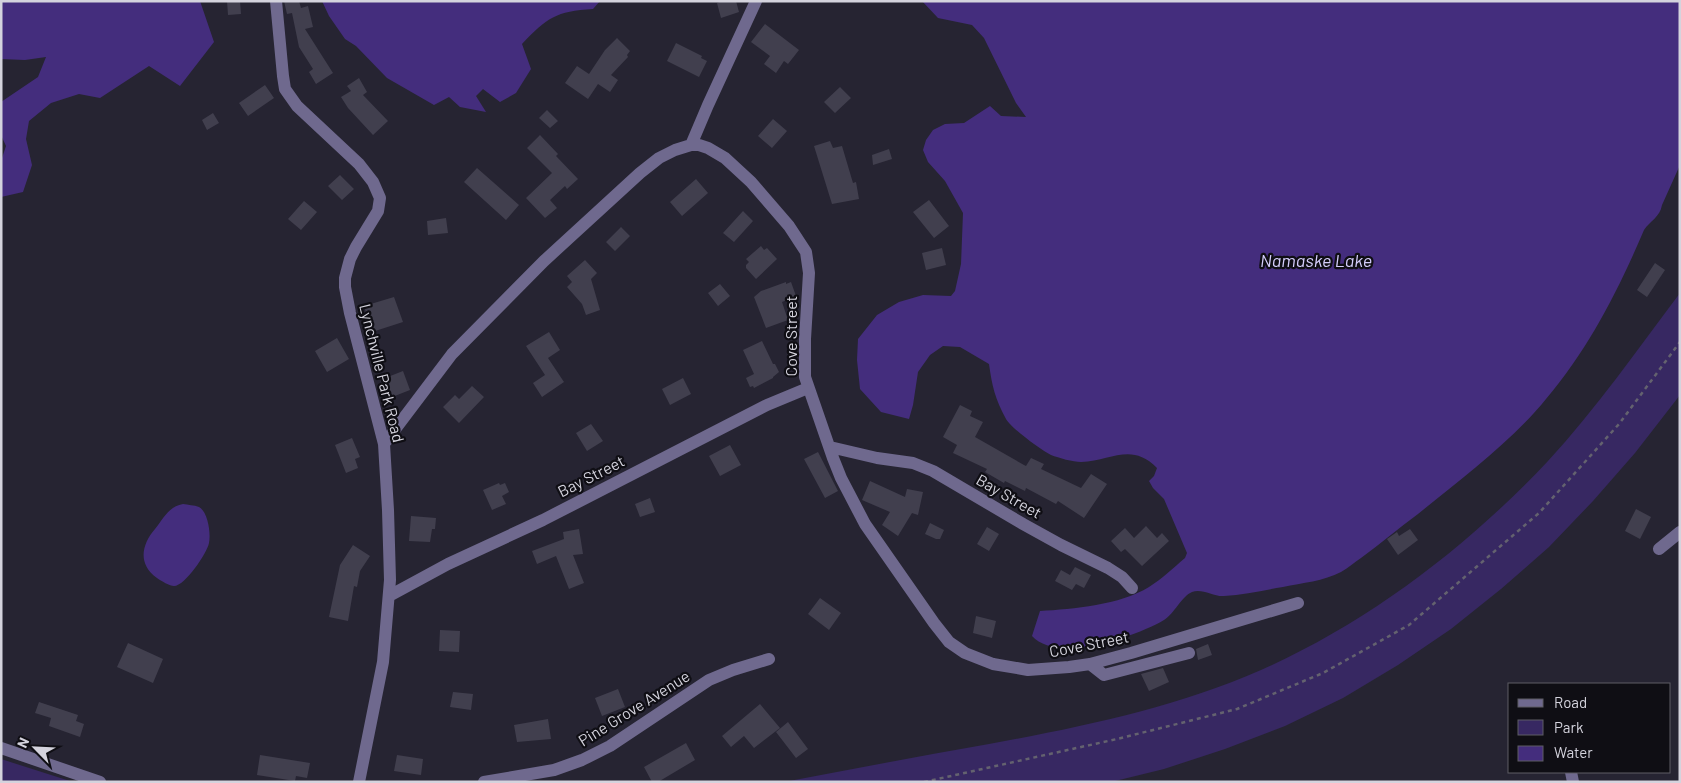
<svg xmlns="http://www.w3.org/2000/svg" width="1681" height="783" font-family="Barlow,sans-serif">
  <rect width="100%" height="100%" fill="#262432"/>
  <path fill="#372862" d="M1680,293V395L1635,453L1593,501L1549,547L1501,589L1451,629L1398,665L1343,698L1285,726L1225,749L1164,769L1111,782H784C852,769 921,756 989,744C1081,727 1174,708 1261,670C1369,622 1467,547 1548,461C1596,409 1637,350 1680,293Z
    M1,759L73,782H1Z"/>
  <path fill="#442d7d" d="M1,1H200L214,42L180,86L149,66L100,98L79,94L51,103L29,121L26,139L32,165L23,192L1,197V161L6,146L1,135V102L38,77L46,57L25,60L1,59Z
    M322,1H600L593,9C556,11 547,18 522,44L531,69L516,93L500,102L483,89L476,96L486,112L460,107L449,97L434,105L387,78L356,46L345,39L329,16Z
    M922,1H1680V165L1662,205C1660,217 1650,221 1644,230C1618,291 1589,348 1546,399C1513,440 1460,480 1418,514C1399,528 1380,544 1361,558C1355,562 1348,568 1341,572C1324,581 1302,583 1283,587C1264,590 1244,595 1224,596C1214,597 1202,588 1192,592C1182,596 1174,614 1164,620C1137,636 1057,664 1032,636L1040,611C1073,609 1120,605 1149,587C1162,579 1173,568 1185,558L1187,553L1164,499L1153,488L1149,481L1154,476L1157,468C1131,442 1112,461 1081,462C1073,462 1059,458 1051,455C1041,450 1011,428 1006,419C995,399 992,386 989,364L960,347L943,346L930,355L918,372L913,405L909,419L881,412L860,389L857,360L858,339L877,315L899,302L923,295L951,296L955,291L961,264L963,213L945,181L928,162L923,150L926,140L933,130L945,124L964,123L990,106L1001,116L1026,117L1016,103L984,38L972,25L938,18Z
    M183,504C188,505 194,505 199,507C208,512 211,533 209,543C207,553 185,586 174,586C170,586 161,581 157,578C137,564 142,544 155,529C164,518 168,507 183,504Z"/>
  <path fill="#413f4e" d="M227,1H240L241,14L228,15Z
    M284,1H299L301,8L308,6L313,27L305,29L333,73L316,84L309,72L313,69L299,47L292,13L287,14Z
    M722,1H736L739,12L721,18L717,3Z
    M765,24L799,50L788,64L784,61L776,73L764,64L770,56L751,42Z
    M617,38L630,51L627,55L628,57L611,75L618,80L610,92L598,84L588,99L565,83L577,66L589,74L605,50Z
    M676,43L702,56L701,58L707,61L699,77L667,61Z
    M359,78L367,92L363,95L388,121L373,135L348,108L341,97L351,91L347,86Z
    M265,85L274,98L248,116L239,103Z
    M840,87L851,98L835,113L824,102Z
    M547,110L558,121L550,128L539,118Z
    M213,113L219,123L207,130L202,120Z
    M773,119L787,131L772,148L758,136Z
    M540,135L558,154L556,156L578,179L567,189L565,186L550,200L557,208L545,218L526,198L552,173L527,148Z
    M830,141L833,148L842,146L853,183L856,182L859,199L832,204L814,146Z
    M889,149L892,159L873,165L872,155Z
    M477,168L519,205L506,220L464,182Z
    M340,175L354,189L342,200L328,186Z
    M696,179L708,193L682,216L670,202Z
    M929,200L949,226L934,238L913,212Z
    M304,201L317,212L301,230L288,219Z
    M743,211L753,221L734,242L723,233Z
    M446,218L448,233L428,235L427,221Z
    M621,227L630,236L615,251L606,242Z
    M761,246L764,250L767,248L777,259L756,279L746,268V265L749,262L746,259Z
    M942,248L946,265L926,270L922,253Z
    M585,260L597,273L591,279L600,310L586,315L582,304L567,287L572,282L567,276Z
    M1655,263L1665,270L1647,297L1637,290Z
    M786,282V284L791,282L796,296L782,302L788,320L766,328L754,297L761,291Z
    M720,284L730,296L718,306L708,293Z
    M394,297L403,322L372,332L364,306Z
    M549,332L560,350L548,358L564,382L542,397L533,383L545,375L526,346Z
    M337,338L349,359L327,372L315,351Z
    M762,341L773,364H775L779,372L773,377V378L754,388L753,386L750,387L746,378L754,374L743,350Z
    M403,371L410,390L387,399L380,380Z
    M683,378L691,394L670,405L662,389Z
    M472,386L484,397L459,423L443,407L455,395L459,399Z
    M960,405L972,411L970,416L983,422L975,437L1024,465L1026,466L1031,458L1044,464L1041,469L1081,488L1091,474L1107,484L1084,518L1058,501L1056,504L1026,488L1025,491L1005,481L1004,483L985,472L987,469L953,453L957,445L943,437Z
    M591,424L603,441L587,451L576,433Z
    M352,438L360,457L355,459L358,468L346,473L335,445Z
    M730,445L741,465L720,476L709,456Z
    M818,452L838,491L825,498L804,459Z
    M870,481L905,497L907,489L923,492L918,515L912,513L898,536L882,525L890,512L862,500Z
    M499,483L500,485L505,483L509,492L502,496L506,504L492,510L483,490Z
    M650,498L655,512L640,517L635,504Z
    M1636,509L1651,517L1640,539L1625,531Z
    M411,516L436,518L435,529H432L430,542L409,541Z
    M930,523L944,530L940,539H936L925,534Z
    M1146,526L1157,538L1162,533L1169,541L1142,566L1125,549L1121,552L1111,541L1125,528L1134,538Z
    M987,527L999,534L989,551L977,544Z
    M579,529L583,554L573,555L584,583L569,589L556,556L537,564L532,551L564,539L563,532Z
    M1410,529L1418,540L1398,555L1387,539L1397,532L1399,536Z
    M353,545L370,556L360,571L357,587L354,586L348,621L329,617L340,565Z
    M1075,567L1091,575L1084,588L1076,584L1072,590L1055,581L1061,570L1070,575Z
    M820,598L841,613L829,630L808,614Z
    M976,616L996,621L992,638L973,633Z
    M440,630L460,631L459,652L439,651Z
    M128,643L163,659L153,683L117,667Z
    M1208,644L1212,655L1198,660L1196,649Z
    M1163,668L1169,682L1149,691L1141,674Z
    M618,689L625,707L602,716L595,698Z
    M453,692L473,694L471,710L450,707Z
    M39,702L78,715L76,721L84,724L80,737L49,726L51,718L35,713Z
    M760,704L780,728L754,748L744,736L731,747L722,736Z
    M548,719L551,739L517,742L514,725Z
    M788,722L808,749L796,758L776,732Z
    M686,743L695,760L658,782H652L644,767Z
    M260,755L310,763L307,778L296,776L295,781L257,775Z
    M397,755L423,759L421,775L394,771Z"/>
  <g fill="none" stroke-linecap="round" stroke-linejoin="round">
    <path stroke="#64626f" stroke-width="2.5" stroke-dasharray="4 4" stroke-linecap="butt" d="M924,782L1117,739L1237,709L1323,673L1409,625L1539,513L1619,424L1680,342"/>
    <path stroke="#6f698e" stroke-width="12" d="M276,1L283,76L285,89L297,106L359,164L373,182L380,198L378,211L356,247L350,259L345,278V287L350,313L384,444L388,510L390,580L383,662L359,782
      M691,145L708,105L756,1
      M384,444L452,354L544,261L640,173L659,158L675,150L691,145H699L708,148L725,158L751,182L789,226L806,252L809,273L805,339V377L833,458L841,478L865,524L934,623L949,642L965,653L993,664L1028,670L1069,667L1090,664L1131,653L1298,603
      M830,447L877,458L913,463L933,471L1023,524L1061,545L1108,568L1122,577L1132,588
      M1659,549L1680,532
      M389,596L448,564L543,520L767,405L808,388
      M1090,664L1104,675L1189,653
      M1,748L100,782
      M1571,772L1573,782
      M484,782L554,770L582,760L610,746L709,680L733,670L769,659"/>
  </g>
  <g text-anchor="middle" stroke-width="4.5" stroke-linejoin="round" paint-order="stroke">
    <g font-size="16" fill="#d4d3dd" stroke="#0f0e14">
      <text transform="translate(791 336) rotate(-90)" y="6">Cove Street</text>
      <text transform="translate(382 373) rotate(76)" y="6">Lynchville Park Road</text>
      <text transform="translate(591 476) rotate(-27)" y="6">Bay Street</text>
      <text transform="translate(1009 496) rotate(30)" y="6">Bay Street</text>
      <text transform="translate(1089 644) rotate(-11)" y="6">Cove Street</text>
      <text transform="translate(634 708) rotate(-32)" y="6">Pine Grove Avenue</text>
    </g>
    <g font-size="18" font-style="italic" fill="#d5cefc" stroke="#0f0e14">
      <text x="1316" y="267">Namaske Lake</text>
    </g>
  </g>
  <rect width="1681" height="783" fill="none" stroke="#d4d3dd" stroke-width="5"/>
  <rect x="1508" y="683" width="162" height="90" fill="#0f0e14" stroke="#5e5d64"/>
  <rect x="1518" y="699" width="25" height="8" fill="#6f698e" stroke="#5e5d64"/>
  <text x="1554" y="708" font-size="15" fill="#d4d3dd">Road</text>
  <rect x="1518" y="720" width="25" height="15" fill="#372862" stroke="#5e5d64"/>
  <text x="1554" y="733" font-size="15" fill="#d4d3dd">Park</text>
  <rect x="1518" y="746" width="25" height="15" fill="#442d7d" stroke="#5e5d64"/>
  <text x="1554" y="758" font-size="15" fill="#d4d3dd">Water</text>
  <g transform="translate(35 748) rotate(294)" stroke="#0f0e14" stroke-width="4" paint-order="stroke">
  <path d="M0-4L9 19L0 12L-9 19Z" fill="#d4d3dd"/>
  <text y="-8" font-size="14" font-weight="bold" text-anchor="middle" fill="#d4d3dd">N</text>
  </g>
</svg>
